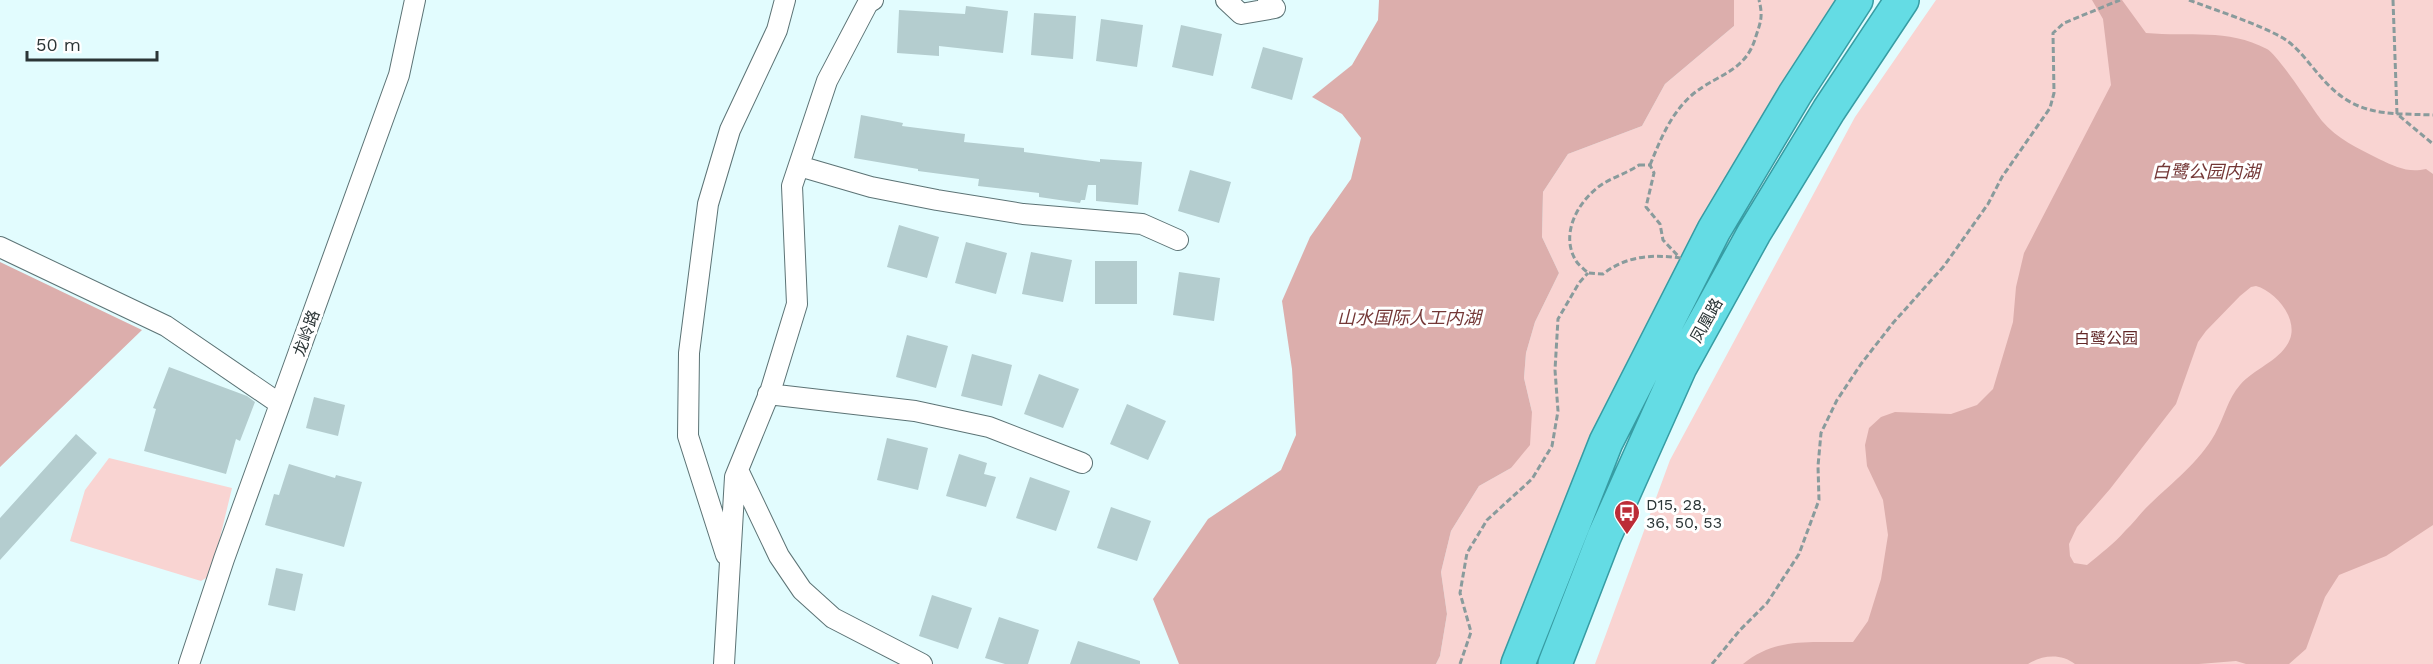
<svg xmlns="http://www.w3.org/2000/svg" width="2433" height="664" font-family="'Work Sans','Noto Sans SC',sans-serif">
  <rect width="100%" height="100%" fill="#e2fcfe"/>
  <path fill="#f9d4d2" d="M1734,0H1845L1508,664H1436L1440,656L1447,614L1441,572L1451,531L1479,486L1511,468L1532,412L1524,378L1526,353L1535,322L1559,273L1542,237L1543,192L1568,154L1642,126L1665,84L1734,26Z
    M1936,0H2433V664H1595L1670,460L1855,117Z
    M109,458L232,488L211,575L201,581L70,541L85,490Z"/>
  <path fill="#dcaeac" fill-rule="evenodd" d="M1379,0H1734V26L1665,84L1642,126L1568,154L1543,192L1542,237L1559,273L1535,322L1526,353L1524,378L1532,412L1530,445L1511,468L1479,486L1451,531L1441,572L1447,614L1440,656L1436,664H1179L1153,599L1208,519L1281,470L1296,435L1292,369L1282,301L1310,237L1351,179L1361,138L1342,114L1312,97L1352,65L1378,20Z
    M2092,0H2122L2146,33C2189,37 2227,28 2267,49C2279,56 2311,107 2322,121C2337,139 2358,148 2379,159C2396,167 2408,173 2426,169L2433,174V525L2386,556L2339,575L2325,597L2306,649L2289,664H2246L2236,661L2199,664H2075C2061,653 2042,655 2028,664H1743C1777,636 1813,643 1853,642L1868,621L1881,579L1888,535L1883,500L1867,466L1865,445L1869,428L1881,417L1895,412L1951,414L1977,405L1993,389L2013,322L2016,287L2024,253L2111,85L2103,19ZM2256,286C2275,291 2298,318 2290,339C2282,360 2255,368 2240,385C2228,398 2224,418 2215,434C2199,462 2173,482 2150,504C2141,512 2134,523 2125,531C2114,544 2100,554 2087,565L2074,563L2070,556L2069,544L2077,527L2110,489L2176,404L2198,342L2206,331L2240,296L2251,287Z
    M0,262L142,330L0,467Z"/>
  <path fill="#b4cdcf" d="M966,6L1008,11L1003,53L939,46V56L897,53L899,10L965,14Z
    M1034,13L1076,16L1073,59L1031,55Z
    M1101,19L1143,25L1137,67L1096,61Z
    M1181,25L1222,34L1213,76L1172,67Z
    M1263,47L1303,58L1292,100L1251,88Z
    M861,115L903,123L902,126L965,134L964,142L1024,148V152L1100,162V159L1142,162L1138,205L1096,201V185H1088L1085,200H1081L1080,203L1039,197V193L978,186L979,179L918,171V169L854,158Z
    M1190,170L1231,182L1219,223L1178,211Z
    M899,225L939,237L927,278L887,267Z
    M966,242L1007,253L996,294L955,283Z
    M1031,252L1072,260L1063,302L1022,294Z
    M1095,261H1137V304H1095Z
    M1179,272L1220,278L1214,321L1173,315Z
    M907,335L948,346L936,388L896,377Z
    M972,354L1012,365L1002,406L961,396Z
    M169,367L247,396L255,402L240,441L236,439L226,474L144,451L156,409L153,408Z
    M1039,374L1079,389L1063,428L1024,414Z
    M314,397L345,405L338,436L306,428Z
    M1127,404L1166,421L1148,460L1110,444Z
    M76,434L97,453L0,560V518Z
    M887,438L928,448L918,490L877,480Z
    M959,454L987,463L984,474L996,477L986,507L946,496Z
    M289,464L335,478L336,475L362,482L344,547L265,525L274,494L279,495Z
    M1030,477L1070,491L1056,531L1016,518Z
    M1111,507L1151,521L1137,561L1097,548Z
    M276,568L303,574L295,611L268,605Z
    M932,595L972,608L958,649L919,636Z
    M999,617L1039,630L1028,664H1005L985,658Z
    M1078,641L1140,661V664H1070Z"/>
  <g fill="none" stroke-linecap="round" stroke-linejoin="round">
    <defs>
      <path id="minor" d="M1226,0L1241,14L1275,8L1268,0
        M799,166L871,187L937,200L1023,214L1142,224L1178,240
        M0,247L166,326L280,404
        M768,394L915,411L989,427L1082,463
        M738,470L779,556L802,590L833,618L922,664
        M726,555L688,436L689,353L708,204L730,130L777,30L785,0
        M189,664L224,559L399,75L415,0
        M724,664L735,477L771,389L797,304L792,186L827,81L868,3L873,0"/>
      <path id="trunk" d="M1518,664L1606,442L1714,230L1795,94L1856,0
        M1555,664L1604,537L1680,367L1754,233L1829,110L1902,0"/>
    </defs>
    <use href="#minor" stroke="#5c7375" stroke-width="22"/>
    <use href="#trunk" stroke="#379ca3" stroke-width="36"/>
    <path stroke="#899b9c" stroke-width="3" stroke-dasharray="6 3" stroke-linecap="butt" d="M2189,0C2220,12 2254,22 2283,38C2299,48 2309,64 2321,77C2355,117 2385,113 2433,115
      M2393,0L2397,114L2433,144
      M1639,165H1650L1654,173L1646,207L1660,224L1663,240L1680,258C1652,254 1626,256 1603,274L1588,273C1584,269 1577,264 1575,259C1561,234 1577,204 1597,188C1609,178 1626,174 1639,165Z
      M1650,165C1661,138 1671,113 1693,94C1719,73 1746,72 1756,36C1761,21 1763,16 1759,0
      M1460,664L1471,632L1460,593L1467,553L1487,520L1532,479L1552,446L1558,411L1555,370L1558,319L1579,283L1588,273
      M1712,664L1740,630L1767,603L1799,554L1819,500L1818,466L1821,433L1837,400L1861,364L1893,323L1944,266L1988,204L2002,177L2050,108L2054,93L2053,33L2064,23L2120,0"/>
    <use href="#minor" stroke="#fff" stroke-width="20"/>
    <use href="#trunk" stroke="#64dce4" stroke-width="33"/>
  </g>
  <defs>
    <symbol id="bus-pin" viewBox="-11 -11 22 30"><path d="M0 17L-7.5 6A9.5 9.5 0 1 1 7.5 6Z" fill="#bc2c37" stroke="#fff"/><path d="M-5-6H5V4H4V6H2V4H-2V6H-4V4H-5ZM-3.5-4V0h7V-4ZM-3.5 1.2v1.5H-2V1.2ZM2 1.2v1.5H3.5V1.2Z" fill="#fff"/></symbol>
  </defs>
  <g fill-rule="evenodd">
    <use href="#bus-pin" x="1612" y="498" width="30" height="40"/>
  </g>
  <g text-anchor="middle" stroke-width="6" stroke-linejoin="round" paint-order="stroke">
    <g font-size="16" fill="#2b3536" stroke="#fff">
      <text transform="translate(1706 320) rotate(-61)" y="6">凤凰路</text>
      <text transform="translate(306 333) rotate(-70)" y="6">龙岭路</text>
    </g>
    <g font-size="16" fill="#622828" stroke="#fff">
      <text x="2106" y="344">白鹭公园</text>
    </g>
    <g font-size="16" fill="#2b3536" stroke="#fff" text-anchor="start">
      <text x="1646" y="510">D15, 28,<tspan x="1646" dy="18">36, 50, 53</tspan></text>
    </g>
    <g font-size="18" font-style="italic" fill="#743837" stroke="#fff">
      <text x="2206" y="178">白鹭公园内湖</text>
      <text x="1409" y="324">山水国际人工内湖</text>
    </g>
  </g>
  <path d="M27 51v9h130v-9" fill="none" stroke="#2b3536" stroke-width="3"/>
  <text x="36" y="51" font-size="18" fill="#2b3536" stroke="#ffffff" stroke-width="4.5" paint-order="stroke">50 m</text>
</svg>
